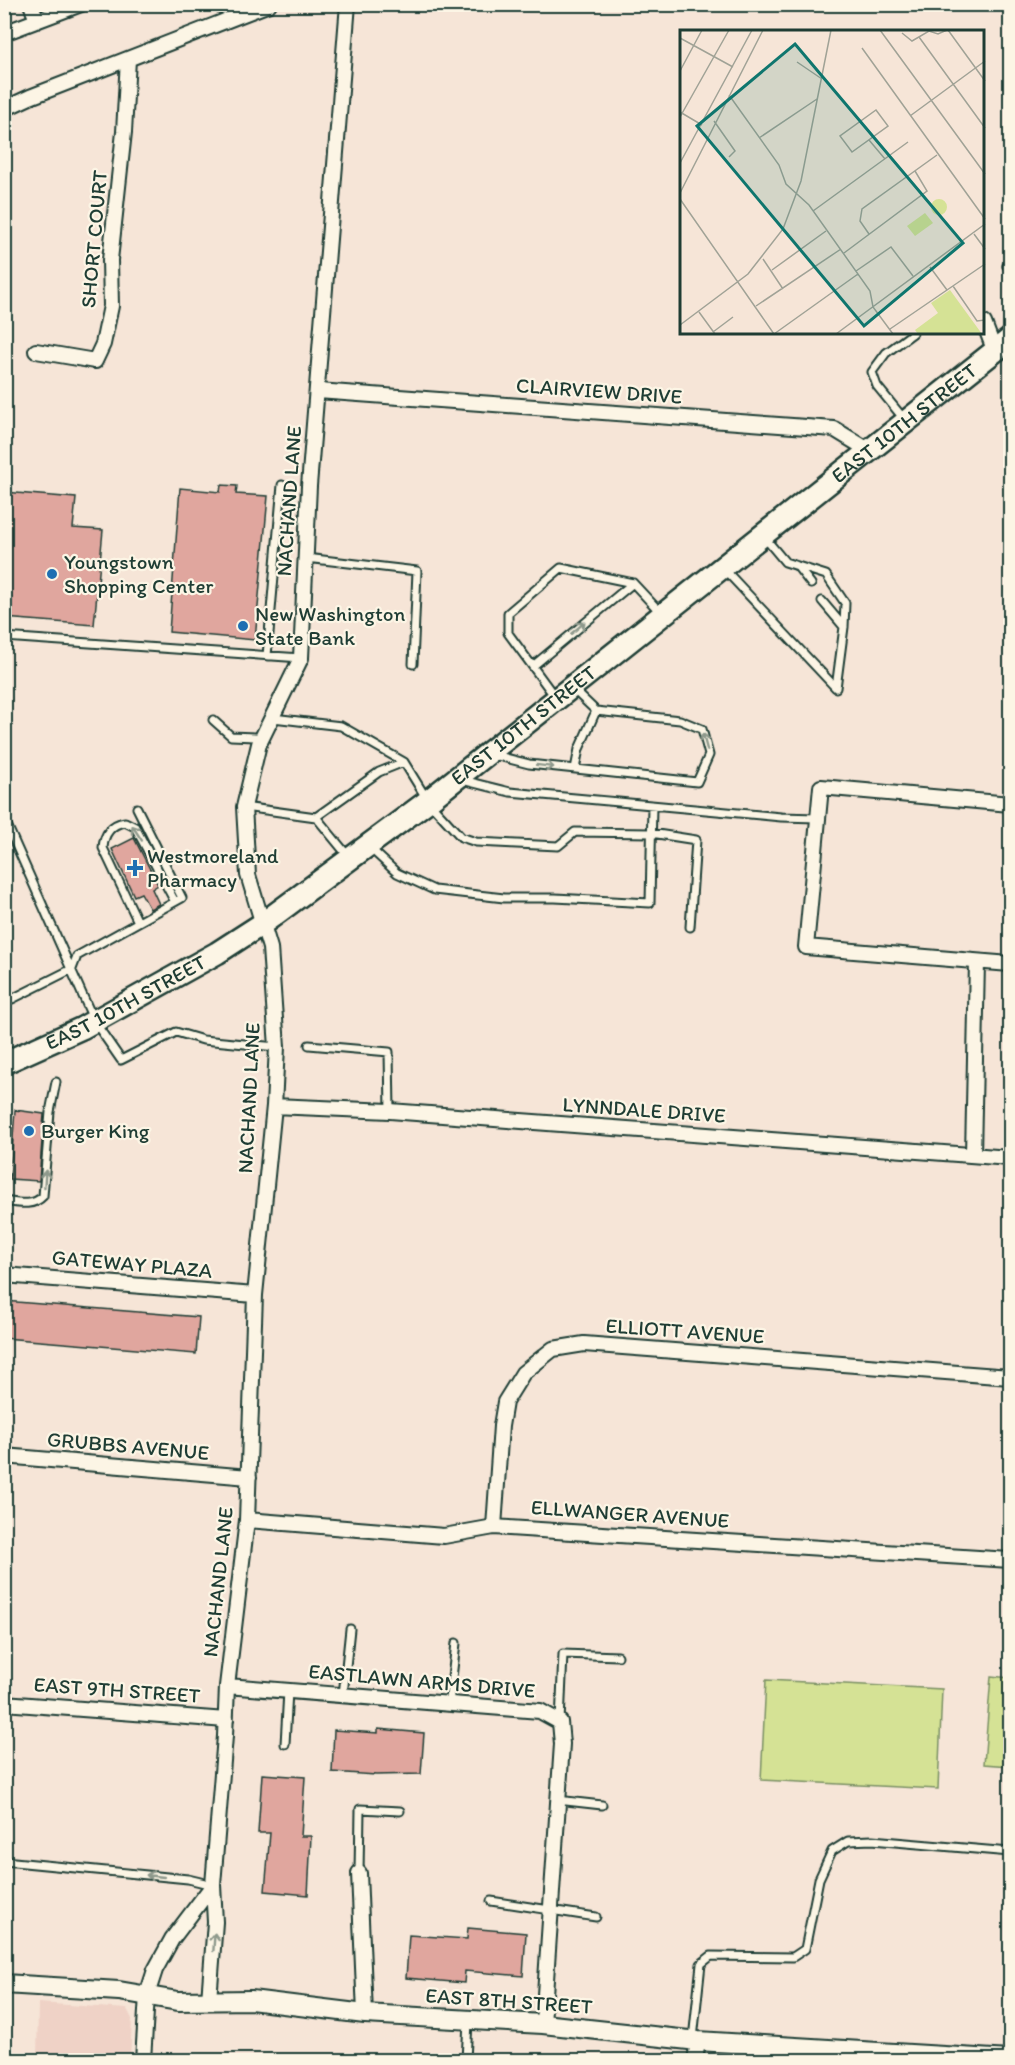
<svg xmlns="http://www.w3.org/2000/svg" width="1015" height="2065" font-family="Itim,sans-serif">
  <rect width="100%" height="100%" fill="#f6e5d7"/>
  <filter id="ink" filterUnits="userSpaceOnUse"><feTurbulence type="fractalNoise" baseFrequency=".0167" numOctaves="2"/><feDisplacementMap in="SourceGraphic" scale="12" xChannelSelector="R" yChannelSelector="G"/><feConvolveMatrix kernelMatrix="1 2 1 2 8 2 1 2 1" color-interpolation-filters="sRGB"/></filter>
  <g filter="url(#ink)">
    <path fill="#efd2c6" d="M38,2003L127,2009L132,2019L130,2060H37Z"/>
    <path fill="#d5e295" stroke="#7a9064" stroke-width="1.5" d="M991,1676L1010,1678V1766L984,1764Z
      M766,1680L942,1689L938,1789L761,1780Z"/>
    <path fill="#e0a69e" stroke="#1f3d34" stroke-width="1.5" d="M221,485L237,486L236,494L268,496L255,640L169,632L180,488L220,492Z
      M4,492L76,498L73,528L103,530L94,625L4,618Z
      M134,838L158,885L152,889L159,904L150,909L141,893L134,896L112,849Z
      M15,1110L44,1114L39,1181L10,1179Z
      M4,1301L199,1317L196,1354L4,1338Z
      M378,1729L424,1733L421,1774L376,1775L332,1772L334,1730L378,1733Z
      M262,1774L305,1777L301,1836H311L308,1895L265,1891L270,1833H258Z
      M468,1928L526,1933L523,1976L465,1971L464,1983L406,1978L409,1935L467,1939Z"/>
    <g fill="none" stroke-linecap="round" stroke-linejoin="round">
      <defs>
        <path id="lane" d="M1010,263L1007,266L1010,270
          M904,419L877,386L872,372L886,353L913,333
          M306,558L417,571L413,664
          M797,566L811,584
          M724,569L836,688L844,627L845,603L826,575L785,562L765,538
          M822,601L844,627
          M4,637L301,658
          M267,656L282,485
          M533,666L633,583
          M555,697L508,633V613L561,568L633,583L661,613
          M273,718L341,726L404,762L428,801L461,837L476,842L558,846L575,832L651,833L696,840L690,927
          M213,720L231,736L255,737L259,744
          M494,755L529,764L697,782L709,755L702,729L680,720L596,711L574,690
          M575,769L579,749L596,711
          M462,780L510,792L781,817L817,818
          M244,807L316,817L348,856
          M316,817L379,772L404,762
          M4,818L94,1021L121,1060L176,1032L203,1040L277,1047
          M370,848L397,873L434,890L504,898H555L650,903L652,806
          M138,922L103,848C104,834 111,824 125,822L135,827L175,902
          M4,1003L72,969L77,956L182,898L137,808
          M309,1045L389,1052L390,1111
          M4,1201C18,1203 33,1207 43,1196L50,1112L56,1082
          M343,1695L350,1629
          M449,1704L456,1643
          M560,1722L563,1654L618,1656
          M285,1744L288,1691
          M557,1800L602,1805
          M4,1861L188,1879L213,1885
          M359,1873L360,1809L400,1811
          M491,1901L596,1917
          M693,2039L701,1964L711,1956L793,1957L805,1949L819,1879L832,1851L848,1841L872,1840L1010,1852
          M466,2060L468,2022"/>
        <path id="street" d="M31,4L37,21
          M4,33L81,4
          M4,109L30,97L269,4
          M984,323L995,352
          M36,351L95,361L103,344L111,306L110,260L124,132L128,59
          M318,391L834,429L870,451
          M1010,804L821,787L806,947L1010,964
          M274,1106L390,1111L1010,1158
          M973,1155L977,962
          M4,1275L255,1295
          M4,1456L249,1477
          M247,1520L444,1536L494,1527L1010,1560
          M494,1527L501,1426L505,1402L523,1373L553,1349L584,1344L1010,1377
          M227,1686L540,1711L560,1722L562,1744L543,2024
          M4,1703L226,1720
          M359,1873L365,2014
          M209,2000L215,1922L213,1885
          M143,2060L147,1995L155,1970L172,1939L213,1885L225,1736L227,1686L247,1520L255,1295L274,1106L277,1047L270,948L248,875L244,807L259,744L301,658L309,486L348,4
          M695,2060L698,2041"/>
        <path id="secondary" d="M4,1984L119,1991L178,2001L251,2000L365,2014L543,2024L698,2041L1010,2060"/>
        <g id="primary">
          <path id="s1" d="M4,1063L82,1028L217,953L262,924L428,801L1010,339"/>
        </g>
      </defs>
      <use href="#lane" stroke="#1f3d34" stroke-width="11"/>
      <use href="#street" stroke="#1f3d34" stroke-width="18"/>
      <use href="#secondary" stroke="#1f3d34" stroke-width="22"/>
      <use href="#primary" stroke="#1f3d34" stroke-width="26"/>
      <use href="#lane" stroke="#fcf5e5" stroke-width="7"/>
      <use href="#street" stroke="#fcf5e5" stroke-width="14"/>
      <use href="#secondary" stroke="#fcf5e5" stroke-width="18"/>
      <use href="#primary" stroke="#fcf5e5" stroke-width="21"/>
    </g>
    <defs><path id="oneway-shaft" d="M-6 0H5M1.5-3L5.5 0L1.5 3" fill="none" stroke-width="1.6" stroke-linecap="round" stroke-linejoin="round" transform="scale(1.5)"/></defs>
    <g stroke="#8e998c">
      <use href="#oneway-shaft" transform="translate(578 628) rotate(-40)"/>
      <use href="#oneway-shaft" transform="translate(705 742) rotate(-105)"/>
      <use href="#oneway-shaft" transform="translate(545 766) rotate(7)"/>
      <use href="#oneway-shaft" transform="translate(137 833) rotate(-123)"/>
      <use href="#oneway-shaft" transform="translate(45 1179) rotate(-86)"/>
      <use href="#oneway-shaft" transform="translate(155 1876) rotate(-174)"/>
      <use href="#oneway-shaft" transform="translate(214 1942) rotate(-86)"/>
    </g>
  </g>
  <g fill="#1f6fb2" stroke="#fcf5e5" stroke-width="2">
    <circle cx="52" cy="574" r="6"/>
    <circle cx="243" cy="626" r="6"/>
    <path d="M132 859h6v6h6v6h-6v6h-6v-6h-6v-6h6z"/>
    <circle cx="29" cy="1131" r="6"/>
  </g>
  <g text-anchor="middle" stroke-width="4.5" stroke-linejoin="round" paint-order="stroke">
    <g font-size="21" fill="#1f3d34" stroke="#fcf5e5">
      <text transform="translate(94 239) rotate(-85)" y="7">SHORT COURT</text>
      <text transform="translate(599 391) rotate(4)" y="7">CLAIRVIEW DRIVE</text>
      <text dy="7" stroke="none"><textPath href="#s1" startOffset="1108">EAST 10TH STREET</textPath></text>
      <text transform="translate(289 501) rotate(-86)" y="7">NACHAND LANE</text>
      <text dy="7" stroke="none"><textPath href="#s1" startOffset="622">EAST 10TH STREET</textPath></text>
      <text dy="7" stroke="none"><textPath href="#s1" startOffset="136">EAST 10TH STREET</textPath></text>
      <text transform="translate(249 1098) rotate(-87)" y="7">NACHAND LANE</text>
      <text transform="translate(644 1110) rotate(4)" y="7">LYNNDALE DRIVE</text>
      <text transform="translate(132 1264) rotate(5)" y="7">GATEWAY PLAZA</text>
      <text transform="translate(685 1331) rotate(4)" y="7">ELLIOTT AVENUE</text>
      <text transform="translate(128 1446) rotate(5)" y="7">GRUBBS AVENUE</text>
      <text transform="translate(630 1514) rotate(4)" y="7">ELLWANGER AVENUE</text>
      <text transform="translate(218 1582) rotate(-84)" y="7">NACHAND LANE</text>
      <text transform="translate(422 1681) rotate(5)" y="7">EASTLAWN ARMS DRIVE</text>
      <text transform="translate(117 1690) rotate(4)" y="7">EAST 9TH STREET</text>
      <text transform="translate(509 2001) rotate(4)" y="7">EAST 8TH STREET</text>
    </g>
    <g font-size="21" fill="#1f3d34" stroke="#fcf5e5" text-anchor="start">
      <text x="64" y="569">Youngstown<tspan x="64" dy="24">Shopping Center</tspan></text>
      <text x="255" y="621">New Washington<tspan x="255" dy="24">State Bank</tspan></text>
      <text x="147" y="863">Westmoreland<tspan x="147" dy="24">Pharmacy</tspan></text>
      <text x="41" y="1138">Burger King</text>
    </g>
  </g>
  <g transform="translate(680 30)">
    <rect width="304" height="304" fill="#f6e5d7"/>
    <path d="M251 177a8 8 0 1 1 16 0a8 8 0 1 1-16 0ZM245,183L253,193L235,206L227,196Z" fill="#d5e295"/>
    <path d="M270,260L302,304H238L235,300L258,283L251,273Z" fill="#d5e295"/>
    <path fill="none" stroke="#a0a296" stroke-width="1.5" d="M200,0L305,144M268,0L305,51M222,3L232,11L249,1L258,4L267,0M239,7L305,98M0,8L53,37M182,18L305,189M117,32L142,49M0,41L22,0M49,65L99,135L106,154L129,175L190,261L193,277L213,304M196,80L208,96L172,122L160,106ZM0,82L22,95M230,86L305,31M0,87L49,0M34,91L55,121L49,127M79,108L137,69M189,110L205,129M0,133L72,0M0,163L83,0M0,169L94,304M133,181L228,112M189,204L180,191L182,179L257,125M294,204L305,219M164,223L247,161L235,141M83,229L103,259M250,237L267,260M92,240L146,201M176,241L211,217L233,246M273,256L297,291L305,290M76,276L161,219M19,282L35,304M0,295L68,244L103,199L121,151L151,0M210,299L305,234M33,302L53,287M94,304L178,244M156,304L305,194"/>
    <path fill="#0f766e" fill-opacity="0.15" stroke="#0f766e" stroke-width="3" d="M115,14L283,213L184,296L17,96Z"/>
    <rect width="304" height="304" fill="none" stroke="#1f3d34" stroke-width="3"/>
  </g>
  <rect width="1015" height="2065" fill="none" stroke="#fcf5e5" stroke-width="24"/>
  <rect x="12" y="12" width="991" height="2041" fill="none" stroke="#1f3d34" stroke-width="2" filter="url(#ink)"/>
</svg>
